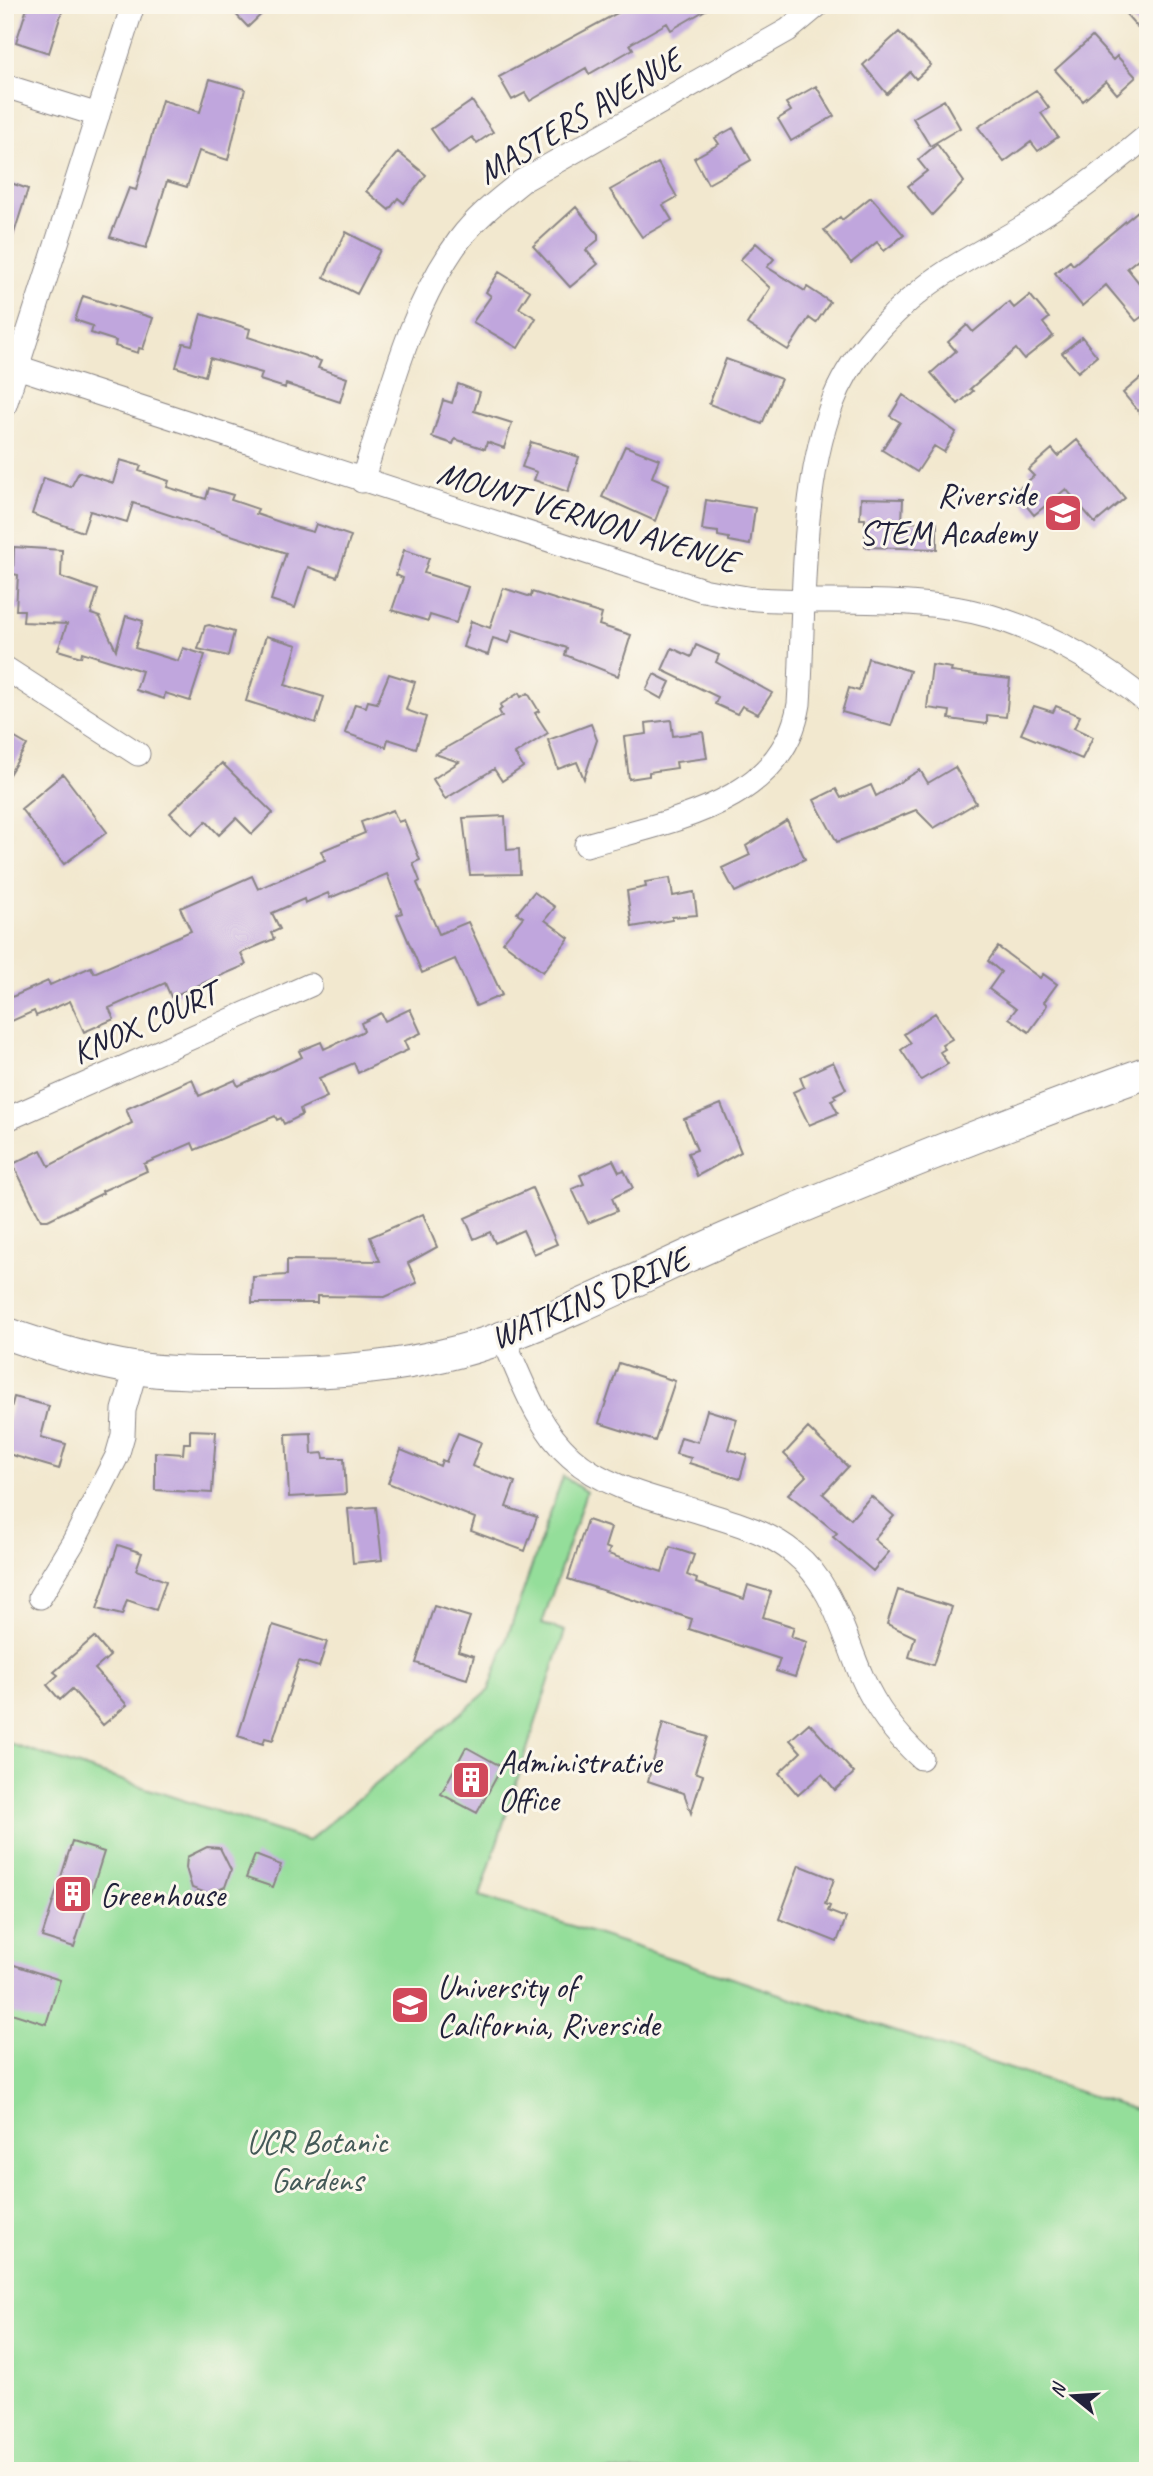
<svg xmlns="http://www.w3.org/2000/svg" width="1153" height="2476" font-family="Caveat,sans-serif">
  <rect width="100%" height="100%" fill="#fbf7ec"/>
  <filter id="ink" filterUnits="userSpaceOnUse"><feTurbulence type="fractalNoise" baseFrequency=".0143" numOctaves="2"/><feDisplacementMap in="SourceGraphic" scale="14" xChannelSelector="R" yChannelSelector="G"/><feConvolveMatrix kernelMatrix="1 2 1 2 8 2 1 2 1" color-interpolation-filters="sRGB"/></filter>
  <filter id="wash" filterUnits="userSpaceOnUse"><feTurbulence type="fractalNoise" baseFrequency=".00686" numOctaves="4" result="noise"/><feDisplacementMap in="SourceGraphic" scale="28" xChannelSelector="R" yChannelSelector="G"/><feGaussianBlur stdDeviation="1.57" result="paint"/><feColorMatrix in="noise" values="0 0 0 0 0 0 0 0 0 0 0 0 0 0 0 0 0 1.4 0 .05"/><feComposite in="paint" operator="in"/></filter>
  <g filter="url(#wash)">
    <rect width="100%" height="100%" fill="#f2e8cf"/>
    <path fill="#94de9a" stroke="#5b806a" stroke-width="2" d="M563,1476L586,1492L542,1624L565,1631L480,1896L1148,2114V2471H5V1742L308,1841L489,1690Z"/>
    <g id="blocks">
      <path fill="#c0a6dd" d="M28,5H64L49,53L16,42Z
        M227,5H271L248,27Z
        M632,5H714L671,30L667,23L630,44L633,49L589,74L586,68L530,101L525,93L512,100L499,77Z
        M1118,5H1148V39Z
        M899,32L931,65L916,79L910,72L887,94L863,65Z
        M1092,37L1113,60L1117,56L1136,77L1117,94L1106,81L1083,101L1055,70Z
        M210,79L245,89L228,160L199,151L187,187L167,181L146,248L110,237L129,188L136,190L162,100L200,112Z
        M816,86L834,116L791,141L778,119L791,111L786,103Z
        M1036,90L1049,108L1041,113L1058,137L1038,151L1031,142L1004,162L978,127Z
        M944,100L960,128L930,146L913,118Z
        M472,101L493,132L477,143L472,137L448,153L431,129Z
        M733,128L751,160L708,184L694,158L719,144L715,138Z
        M937,144L964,182L932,215L908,186L927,171L918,160Z
        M398,152L426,175L404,203L398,198L389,210L366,191Z
        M658,163L677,197L663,205L672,220L642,237L610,190Z
        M5,181L28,189L9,249H5Z
        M871,197L904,235L884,251L877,242L851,263L824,230L840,217L842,220Z
        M576,207L598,234V240L586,250L598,264L570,287L533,246Z
        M1138,211L1148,222V251L1127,268L1148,294V312L1136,321L1106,285L1082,306L1055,273L1070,261L1073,265Z
        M346,232L380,250L357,294L324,277Z
        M756,243L774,259L767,267L805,291L807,287L830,302L816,323L809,318L788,350L747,324L770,288L740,260Z
        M499,272L530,291L519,308L536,318L518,348L473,322L491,296L486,292Z
        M1030,295L1049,318L1043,323L1053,336L1024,359L1016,349L970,389L973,391L958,404L931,373L956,351L948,342L967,325L973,332L1009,302L1014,308Z
        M83,296L153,318L143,349L139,348L138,353L115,346L116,341L91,333L93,326L75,320Z
        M201,314L250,329L248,337L321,361L318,368L347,378L340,402L286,384L285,388L260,380L262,373L210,358L205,376L176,367L183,343L192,345Z
        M1082,337L1097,356L1078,372L1062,353Z
        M726,359L781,379L762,424L709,404Z
        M1148,372V423L1123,393Z
        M458,384L480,392L474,411L512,423L504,448L487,442L485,449L455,439L453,444L432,437L443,400L452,403Z
        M903,395L956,432L944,452L934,446L917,472L882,450L900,422L890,416Z
        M1077,440L1125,498L1095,523L1066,489L1034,515L1015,492L1034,476L1028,470L1052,449L1058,456Z
        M531,442L579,457L568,492L534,480L537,472L522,467Z
        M625,446L659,459L652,477L669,484L655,521L602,497Z
        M120,460L141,466L139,471L169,481L167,487L206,499L209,488L233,495L231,500L258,509L256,514L294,527L313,532L316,524L351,536L337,577L308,567L295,608L271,600L286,553L133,503L127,522L90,511L83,532L32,514L44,478L71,487L79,472L113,483Z
        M861,498L903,499L902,522L937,523V549L865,547V519H860Z
        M706,500L755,508L750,545L729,541V538L718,536V532L702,530Z
        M14,547L62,550L61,577L98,590L91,614L100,617L116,650L126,616L143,621L135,648L178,661L183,648L205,655L190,701L165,693L164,699L136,690L142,671L82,652L81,657L58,650L67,624L23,622L24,610H16L18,575L13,574Z
        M404,550L429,558L424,573L468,587L456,623L430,615L428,621L392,610L403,578L396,575Z
        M503,588L531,597L532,592L602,614L599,625L631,635L618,676L565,655L567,648L513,630L509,643L493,638L488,655L463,647L471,621L490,628Z
        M209,625L234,632L228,656L198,649L205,626Z
        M266,636L297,645L285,685L324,697L316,723L246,701Z
        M696,645L719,655L716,662L772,693L758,714L742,706L737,714L715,704L718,697L662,670L672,648L691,657Z
        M868,658L910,671L891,726L842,712L849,688L859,691Z
        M932,665L952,668L951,672L1010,679L1006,717L987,715V724L949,719L950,711L927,708Z
        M389,674L415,682L406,710L426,717L416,748L388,739L386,747L345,733L355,704L366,707L368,701L377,703Z
        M654,674L670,682L662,699L646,690Z
        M519,693L521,697L528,693L539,711L535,713L548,733L515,754L523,767L502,781L494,769L445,799L433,779L459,762L435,754L502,716L499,711L502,708L500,705Z
        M1034,706L1053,712L1056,706L1080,716L1074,728L1093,737L1082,759L1021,734Z
        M671,720L673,736L703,732L707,758L676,762L677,768L649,772V776L629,779L624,737L647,734L646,723Z
        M591,724L597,740L584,779L577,762L558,769L548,740Z
        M5,732L27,745L5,781Z
        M222,763L273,813L252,834L236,818L219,835L206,821L192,835L170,813Z
        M955,767L976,803L934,828L916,810L837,842L814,800L836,789L841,798L871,785L876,796L920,770L928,783Z
        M63,774L107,832L64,864L21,809Z
        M393,810L398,822L404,820L420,860L413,863L420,881L417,883L439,934L468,922L502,995L476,1006L455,959L422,973L397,915L402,913L387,874L330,898L328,893L305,903L304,899L272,913L280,929L271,933L274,939L241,953L246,965L171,997L165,983L109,1008L114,1019L84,1032L70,1001L36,1016L34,1011L5,1024V1000L48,981L50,985L91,967L94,973L191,931L180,908L252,876L258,889L325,860L321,851L365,833L361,822Z
        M505,816L507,850L519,849L520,874L470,875L463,818Z
        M787,820L805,859L735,892L722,868L750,855L746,846Z
        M670,878L673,896L694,892L697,915L672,917V920L632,927L627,891L646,887L645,882Z
        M534,892L555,907L545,920L569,938L543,972L503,942L523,917L517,913Z
        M998,947L1040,978L1043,974L1057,984L1044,1002L1047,1005L1042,1014L1029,1032L1009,1018L1016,1009L989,989L1001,972L988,961Z
        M410,1009L421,1033L404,1041L408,1050L358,1073L354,1063L319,1078L327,1097L300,1109L302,1115L284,1124L281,1118L277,1120L275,1116L195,1150L192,1143L144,1164L147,1171L102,1191L103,1193L48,1220H41L13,1164L41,1150L49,1166L132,1123L126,1109L192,1079L199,1096L235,1080L238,1086L302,1057L299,1051L321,1042L324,1049L364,1031L361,1023L381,1013L385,1021Z
        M935,1013L952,1039L942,1045L945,1049L940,1052L948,1064L921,1080L901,1050L911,1043L904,1034Z
        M833,1062L846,1089L834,1095L836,1098L831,1100L838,1113L809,1125L793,1092L804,1087L800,1077Z
        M721,1104L741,1152L697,1176L688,1153L697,1150L684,1119Z
        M613,1160L619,1172L624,1170L633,1188L612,1198L617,1211L588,1223L572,1189L584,1184L580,1175Z
        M532,1188L557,1244L534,1254L523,1230L495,1243L490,1232L474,1239L465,1218Z
        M423,1214L437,1247L408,1263L417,1283L385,1297L317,1296V1303H252L253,1277L287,1275V1260L380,1261L370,1237Z
        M619,1363L675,1381L655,1441L599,1423Z
        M14,1397L49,1406L41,1437L66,1444L59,1469L5,1453V1431Z
        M707,1410L737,1419L728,1449L747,1455L740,1479L689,1463L691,1458L676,1454L681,1437L698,1442Z
        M808,1428L848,1467L823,1494L851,1519L871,1496L894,1516L874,1539L889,1552L873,1571L833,1537L837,1533L788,1494L806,1476L784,1454Z
        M190,1430L216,1431L212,1493L155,1490V1452L183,1454L184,1443H190Z
        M311,1433L312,1454L323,1453L324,1458H344L346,1494L289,1497L286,1434Z
        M458,1433L481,1442L472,1466L515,1482L506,1507L537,1517L525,1551L471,1531L475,1518L388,1483L401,1450L440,1466L442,1460L446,1462Z
        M376,1507L382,1560L353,1563L348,1509Z
        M587,1520L611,1528L605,1547L610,1549L608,1554L662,1572L670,1547L694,1555L687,1575L697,1579L696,1583L744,1599L748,1585L771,1592L763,1617L794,1627L791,1637L807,1642L795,1677L776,1671L780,1659L689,1629L692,1619L568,1579Z
        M118,1545L142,1553L136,1570L166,1581L156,1610L127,1600L122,1615L97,1609Z
        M898,1590L952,1607L933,1665L909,1657L915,1637L887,1624Z
        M434,1606L470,1617L458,1651L474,1656L467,1679L416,1663Z
        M273,1625L327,1642L319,1667L299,1661L273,1740L265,1738L263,1744L238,1736Z
        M94,1637L110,1656L95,1669L127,1705L103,1725L72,1689L60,1700L47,1685L58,1675L54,1672Z
        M663,1723L707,1737L695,1772L703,1775L691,1813L684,1793L648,1781Z
        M809,1723L854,1773L835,1790L822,1774L798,1795L779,1773L801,1752L790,1740Z
        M466,1747L502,1767L477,1813L441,1794Z
        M72,1842L104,1852L74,1947L42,1937Z
        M207,1847L220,1848L231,1870L225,1887L209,1894L192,1888L186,1868L187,1857Z
        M255,1855L281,1865L273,1887L246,1878Z
        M799,1865L834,1879L825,1904L830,1906L828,1911L846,1918L837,1942L779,1919Z
        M5,1962L60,1980L46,2024L5,2011Z"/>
    </g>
  </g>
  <g filter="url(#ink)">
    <use href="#blocks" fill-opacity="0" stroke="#8a8585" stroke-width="2"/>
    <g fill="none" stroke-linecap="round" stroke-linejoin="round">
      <defs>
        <path id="minor" d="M5,86L98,115
          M5,363L703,590C721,593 739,598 756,599C831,604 918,595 990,616C1048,633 1102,664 1148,703
          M5,405L133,5
          M362,481C389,399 408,309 460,239C477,216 500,199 522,181L788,30L818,5
          M5,668L138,754
          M586,845C667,821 783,805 799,704C805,609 799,493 832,404C848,359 887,317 924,288C957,262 997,244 1033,221C1074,196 1111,166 1148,135
          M5,1120L310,985
          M503,1338C521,1378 537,1427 571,1457C607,1490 663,1500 707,1514C738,1524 769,1532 794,1553C833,1584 843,1634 862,1677C876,1709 896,1735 921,1758
          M40,1597L74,1541L117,1456L123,1435L124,1410L136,1368"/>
        <path id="secondary" d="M5,1333C47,1348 89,1361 133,1368C167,1373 202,1373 236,1373C327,1374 419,1369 504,1337C583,1308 659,1267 737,1234C872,1177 1009,1122 1148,1072"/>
      </defs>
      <use href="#minor" stroke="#8a8585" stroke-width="25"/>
      <use href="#secondary" stroke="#8a8585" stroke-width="34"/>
      <use href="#minor" stroke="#fff" stroke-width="23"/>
      <use href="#secondary" stroke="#fff" stroke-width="32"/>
    </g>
  </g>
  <defs>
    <symbol id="school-square" viewBox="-11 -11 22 22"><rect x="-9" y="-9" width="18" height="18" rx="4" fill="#d1495b" stroke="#fbf7ec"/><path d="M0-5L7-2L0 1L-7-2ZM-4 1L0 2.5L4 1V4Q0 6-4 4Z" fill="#fff"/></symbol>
    <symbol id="building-square" viewBox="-11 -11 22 22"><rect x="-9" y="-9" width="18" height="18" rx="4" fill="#d1495b" stroke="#fbf7ec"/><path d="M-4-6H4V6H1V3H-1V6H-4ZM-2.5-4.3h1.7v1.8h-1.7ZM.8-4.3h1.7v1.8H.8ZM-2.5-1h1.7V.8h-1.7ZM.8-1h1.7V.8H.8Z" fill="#fff"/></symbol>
    <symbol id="university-square" viewBox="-11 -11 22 22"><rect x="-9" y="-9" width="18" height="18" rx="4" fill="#d1495b" stroke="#fbf7ec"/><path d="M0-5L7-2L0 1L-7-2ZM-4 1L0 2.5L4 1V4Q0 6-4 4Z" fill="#fff"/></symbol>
  </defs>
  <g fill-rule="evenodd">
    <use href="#school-square" x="1041" y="491" width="44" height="44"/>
    <use href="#building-square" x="449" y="1758" width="44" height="44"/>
    <use href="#building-square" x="51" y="1872" width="44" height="44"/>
    <use href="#university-square" x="388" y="1983" width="44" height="44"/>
  </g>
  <g text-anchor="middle" stroke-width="6" stroke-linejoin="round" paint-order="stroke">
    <g font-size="33" fill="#22223b" stroke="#fbf7ec">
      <text transform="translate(579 115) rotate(-31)" y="12">MASTERS AVENUE</text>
      <text transform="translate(588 516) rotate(17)" y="12">MOUNT VERNON AVENUE</text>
      <text transform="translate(144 1022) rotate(-24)" y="12">KNOX COURT</text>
      <text transform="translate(589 1297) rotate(-23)" y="12">WATKINS DRIVE</text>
    </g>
    <g font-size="33" fill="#22223b" stroke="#fbf7ec" text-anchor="start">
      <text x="1036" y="506" text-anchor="end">Riverside<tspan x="1036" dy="38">STEM Academy</tspan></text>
      <text x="498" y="1773">Administrative<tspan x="498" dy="38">Office</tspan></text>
      <text x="100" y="1906">Greenhouse</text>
      <text x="437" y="1998">University of<tspan x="437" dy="38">California, Riverside</tspan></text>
    </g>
    <g font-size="33" fill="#445a58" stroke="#fbf7ec">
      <text x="317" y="2153">UCR Botanic<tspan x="317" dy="38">Gardens</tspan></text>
    </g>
  </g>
  <rect width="1153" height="2476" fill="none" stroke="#fbf7ec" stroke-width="28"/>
  <g transform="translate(1073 2396) rotate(288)" stroke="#fbf7ec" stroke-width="5" paint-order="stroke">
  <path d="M0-5L12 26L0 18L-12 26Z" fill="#22223b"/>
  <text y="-10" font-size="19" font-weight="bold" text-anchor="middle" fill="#22223b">N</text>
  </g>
</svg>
